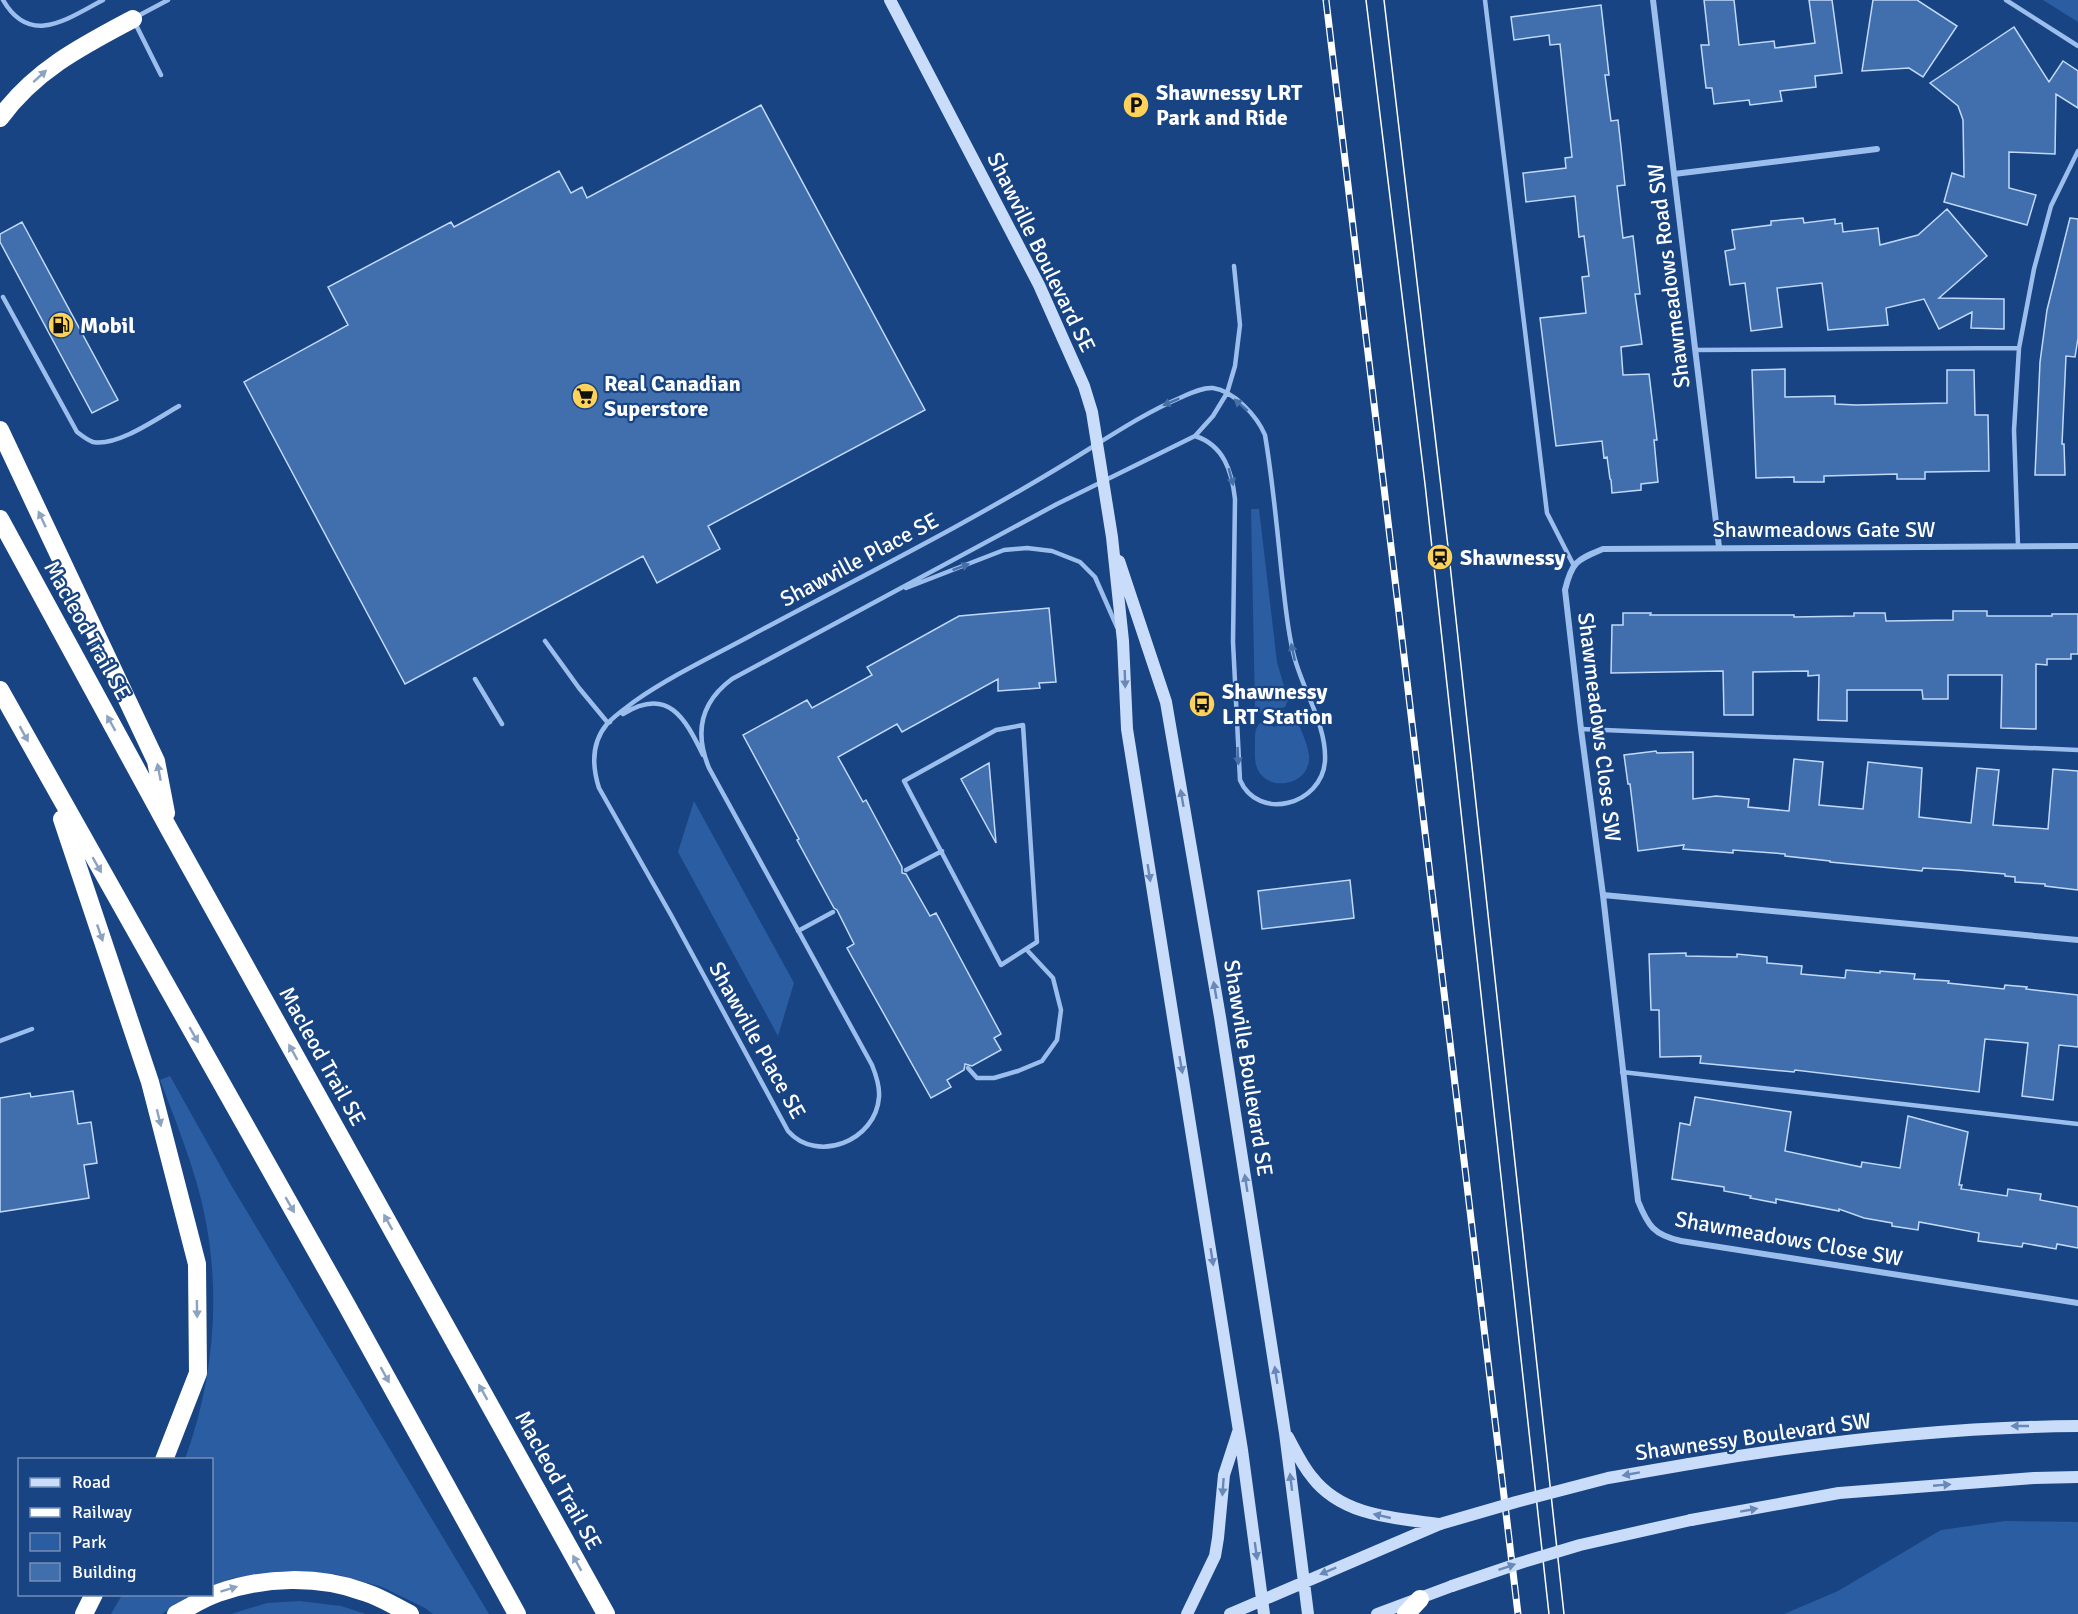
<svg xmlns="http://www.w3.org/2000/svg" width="2078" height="1614" font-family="Signika,sans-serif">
  <rect width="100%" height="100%" fill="#184483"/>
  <path fill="#2b5da2" d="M2043,0H2078V22Z
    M1251,509H1259L1277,662L1288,700L1285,707L1259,713L1255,708Z
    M1289,717L1297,720C1301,731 1308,744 1309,756C1311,785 1268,794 1257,768C1254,760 1255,752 1255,744C1255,735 1254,730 1260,723L1271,721L1273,727L1277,726L1276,720Z
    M694,801L794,983L778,1036L678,852Z
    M170,1076L231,1185L489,1614H433L425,1608L382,1587L335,1574L283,1571L233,1578L212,1586V1460L185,1459C217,1371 223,1275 197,1184C187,1149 173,1114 160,1080Z
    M2005,1521L2078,1522V1614H1784L1838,1591L1941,1530Z
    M122,1595H190L162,1614H111Z
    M299,1601L341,1606L366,1614H231L267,1603Z"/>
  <path fill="#416ead" stroke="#c1d9f9" stroke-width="1.5" d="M1704,0H1734L1739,45L1774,41L1775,48L1815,43L1809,0H1832L1842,73L1815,76L1816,87L1780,91L1782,101L1750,105L1749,100L1714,104L1712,88H1706L1701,45H1709Z
    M1873,0H1917L1957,26L1923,77L1909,68L1862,71Z
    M1601,5L1609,75H1605L1611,121L1618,120L1621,147L1625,185L1617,186L1623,238L1633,236L1640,294H1635L1642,344L1621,347L1623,375L1649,374L1657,440H1654L1658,482L1641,484V490L1612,493L1611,480L1610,479L1607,457L1604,458L1602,441L1556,446L1540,318L1586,313L1582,277L1589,276L1584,236L1579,237L1575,196L1526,202L1523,173L1566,168L1565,158L1572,157L1560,44L1550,45L1549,35L1514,40L1511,17Z
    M2014,27L2049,82L2063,61L2078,71V108L2056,94L2055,154L2009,152V188L2036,195L2027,225L1944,202L1952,173L1964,177L1963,120L1958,106L1930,83Z
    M761,105L925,410L708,526L720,549L657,583L643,556L405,684L244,382L348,325L328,287L451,222L454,227L559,171L571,193L582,187L587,198Z
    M1947,209L1987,256L1939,298L2004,299V329L1971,328L1972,312L1939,329L1924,299L1886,308L1888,325L1828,330L1822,283L1777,288L1782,327L1751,331L1745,283L1730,285L1725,251L1735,249L1732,230L1771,225V221L1803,218L1804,223L1835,219V224L1842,223L1843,232L1878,228L1880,245L1918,235Z
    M2070,218L2078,219V338L2075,357L2066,356L2062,444H2064L2065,475H2035L2040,362L2047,310Z
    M22,222L118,400L92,413L0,242V234Z
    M1785,369V397L1835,396V404L1856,405L1947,403V370H1974L1975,415H1988L1989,471L1925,472V479H1897V474L1824,476V482H1794V477L1756,478L1752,370Z
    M1049,608L1056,682L1039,683L1040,688L998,691V679L902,732L897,724L838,757L863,802L866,800L902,867V873L906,874L930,916L936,913L1001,1034L994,1038L1001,1050L972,1066L965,1064L964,1070L947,1080L951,1087L931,1098L847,948L854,944L837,910L834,908L797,840L799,839L743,735L807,700L812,708L872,675L867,667L959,616Z
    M1953,611H1987V616H2052V614H2078V654H2071V659H2047V665L2036,664V729L2001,728L2002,675H1948V699H1923L1922,690H1847V721L1818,720L1819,675L1808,676V671L1753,672V715H1724L1723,671L1611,673L1612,625H1623V613H1651L1650,615H1794V617L1854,616V613H1885L1886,621L1953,620Z
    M1656,751L1657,753L1693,752V799L1716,796L1749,799L1748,807L1789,811L1794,759L1823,762L1819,805L1863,809L1868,762L1922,768L1919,817L1971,823L1977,768L1999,770L1993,825L2048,829L2053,769L2078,771V890L2045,886V884L2015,882V877L2005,876V874L1958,870L1923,868L1922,871L1830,862V861L1785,856V854L1733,850V853L1683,849L1684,845L1638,851L1630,784H1628L1624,755Z
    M989,763L996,843L961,779Z
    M1350,880L1354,918L1262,929L1258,891Z
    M1686,953V956L1737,957V954L1767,957V963L1802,966L1801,974L1845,978L1846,970L1880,973V971L1915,974L1914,979L1949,981L1948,983L2004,989L2005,985L2027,987L2026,989L2078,995V1047L2059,1045L2053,1100L2022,1096L2028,1043L1985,1039L1979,1092L1795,1070L1794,1072L1700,1063L1701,1056L1660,1057L1659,1010H1651L1649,954Z
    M73,1091L78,1124L91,1122L97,1163L84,1165L89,1198L0,1212V1098L30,1093L31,1097Z
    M1695,1097L1791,1112L1785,1151L1861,1167L1862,1162L1900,1168L1908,1116L1968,1132L1959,1185H1962L1961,1189L2007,1196L2008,1189L2041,1194L2040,1200L2078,1207V1248L2057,1244L2056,1249L2023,1243L2022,1247L1978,1241L1979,1233L1919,1222L1918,1230L1892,1226V1223L1864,1218L1839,1209V1211L1776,1199V1203L1750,1198L1751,1196L1724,1191V1187L1672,1179L1680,1123L1690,1125Z"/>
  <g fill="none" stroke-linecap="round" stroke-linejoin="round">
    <path stroke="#9cbeec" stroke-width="4.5" d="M3,0C30,47 67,19 103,0
      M1485,0L1547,513L1573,564
      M2006,0L2078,46
      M136,17L168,0
      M135,23L161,75
      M3,297L77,432C81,435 87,440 93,442C117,447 158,418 179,406
      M1695,350L2019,348
      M1195,436C1224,445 1232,472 1235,499L1233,642L1240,780C1258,822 1322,805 1325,761C1327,724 1301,688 1293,652C1287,627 1285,601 1282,576C1277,529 1273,482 1265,435C1257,416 1234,391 1213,388C1203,387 1191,393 1182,397C1142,414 1106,439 1068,462C965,525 856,579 750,636C711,657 671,676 635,701C626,708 615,715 607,724C591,743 592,766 599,788L671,915L788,1131C817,1164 876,1141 879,1097C880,1086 876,1075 872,1065L709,768C694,732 701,702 732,679L1057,504L1195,436L1213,416L1227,393L1235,366L1240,325L1234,266
      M2018,546L2014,430L2019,348L2034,269L2051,206L2078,151
      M906,588L1004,550L1027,548L1052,551L1080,562L1095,577L1117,627
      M545,641L579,688L608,723L610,722
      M475,679L502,724
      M623,714C668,686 685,718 703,755
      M1023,725L1037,942L1001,965L904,781L996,730Z
      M1581,729L2078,750
      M906,870L942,851
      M798,931L833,912
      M0,1041L32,1029
      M968,1068L977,1078H994L1018,1071L1042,1061L1057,1040L1061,1010L1053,978L1026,949
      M1622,1072L2078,1124"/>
    <path stroke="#9cbeec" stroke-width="6" d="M1653,0L1719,547
      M1674,174L1877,149
      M2078,546L1603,549C1577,560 1572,561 1565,590L1581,729L1603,895L1638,1201C1648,1226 1654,1235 1681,1241L2078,1303
      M1603,895L2078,940"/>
    <path stroke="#c9dcf9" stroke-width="12" d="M890,0L1039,285L1084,386L1092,412L1112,537L1123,641L1127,729L1242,1450L1264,1614
      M1119,561L1166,702L1220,1017L1285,1433L1308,1614
      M1288,1437C1295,1450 1302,1465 1312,1477C1342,1516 1393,1518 1439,1524
      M1689,1464C1817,1442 1948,1427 2078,1426
      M1691,1520L1839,1493L2034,1478L2078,1477
      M1187,1614L1215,1556L1218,1538L1224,1475L1238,1432
      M1230,1614L1440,1524
      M1377,1614L1452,1586"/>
    <path stroke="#fff" stroke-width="18" d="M0,118C35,70 82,46 133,19
      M0,430L156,761L166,813
      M0,519L169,829L606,1614
      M0,690L346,1304L517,1614
      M62,819L150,1082L197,1264L198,1373L164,1460
      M84,1614L94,1594
      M176,1614C190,1607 203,1598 218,1593C263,1577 318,1575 364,1592C380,1597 395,1606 410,1614
      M1406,1614L1420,1599"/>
    <path stroke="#fff" stroke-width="1.5" d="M1366,0L1425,484L1549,1614
      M1384,0L1449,555L1564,1614"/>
    <defs>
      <path id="rail" d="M1326,0L1518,1614"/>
    </defs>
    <use href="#rail" stroke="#fff" stroke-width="7"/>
    <use href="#rail" stroke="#184483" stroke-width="4.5" stroke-dasharray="14" stroke-linecap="butt"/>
    <path stroke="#c9dcf9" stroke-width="12" d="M1440,1524L1516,1502L1608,1478L1689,1464
      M1452,1586L1520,1563L1580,1545L1691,1520"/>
  </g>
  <defs><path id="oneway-solid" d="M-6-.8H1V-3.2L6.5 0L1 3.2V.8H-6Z" transform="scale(1.5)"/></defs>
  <g fill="#8ca2c1">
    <use href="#oneway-solid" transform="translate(40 76) rotate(-42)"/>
    <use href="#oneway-solid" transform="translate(42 519) rotate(-115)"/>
    <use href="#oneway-solid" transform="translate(111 723) rotate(-119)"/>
    <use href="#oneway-solid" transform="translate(24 734) rotate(61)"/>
    <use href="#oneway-solid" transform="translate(159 772) rotate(-101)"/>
    <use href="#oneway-solid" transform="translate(97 865) rotate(60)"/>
    <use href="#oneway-solid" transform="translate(100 933) rotate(71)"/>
    <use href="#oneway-solid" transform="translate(194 1035) rotate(60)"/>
    <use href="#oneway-solid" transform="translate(293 1052) rotate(-119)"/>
    <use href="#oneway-solid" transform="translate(159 1118) rotate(76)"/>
    <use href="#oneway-solid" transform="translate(290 1205) rotate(60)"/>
    <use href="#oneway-solid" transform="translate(388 1222) rotate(-119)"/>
    <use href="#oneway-solid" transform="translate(197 1309) rotate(89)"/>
    <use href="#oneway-solid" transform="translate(385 1375) rotate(61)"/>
    <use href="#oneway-solid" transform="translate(483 1392) rotate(-119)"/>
    <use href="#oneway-solid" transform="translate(577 1563) rotate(-119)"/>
    <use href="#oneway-solid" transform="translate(229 1589) rotate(-17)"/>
  </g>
  <g fill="#466fa8">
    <use href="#oneway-solid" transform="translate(1171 402) rotate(157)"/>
    <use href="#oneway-solid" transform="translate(1241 405) rotate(-139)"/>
    <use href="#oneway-solid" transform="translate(1231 477) rotate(75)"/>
    <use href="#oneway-solid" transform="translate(961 567) rotate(-21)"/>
    <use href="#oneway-solid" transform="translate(1293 652) rotate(-102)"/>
    <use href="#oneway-solid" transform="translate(1238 756) rotate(87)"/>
  </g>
  <g fill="#6888b8">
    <use href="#oneway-solid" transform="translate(1125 679) rotate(88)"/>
    <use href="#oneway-solid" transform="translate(1182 798) rotate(-100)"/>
    <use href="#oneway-solid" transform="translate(1149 873) rotate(81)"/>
    <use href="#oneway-solid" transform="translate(1215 990) rotate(-100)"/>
    <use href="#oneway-solid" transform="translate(1181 1065) rotate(80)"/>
    <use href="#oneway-solid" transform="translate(1246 1183) rotate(-99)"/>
    <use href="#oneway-solid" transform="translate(1212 1257) rotate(81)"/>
    <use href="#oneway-solid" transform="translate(1276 1375) rotate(-99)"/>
    <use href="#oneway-solid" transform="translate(2020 1426) rotate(180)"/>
    <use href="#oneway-solid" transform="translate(1631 1474) rotate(170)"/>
    <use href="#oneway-solid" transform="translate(1291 1482) rotate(-97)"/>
    <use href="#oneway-solid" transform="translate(1942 1485) rotate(-5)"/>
    <use href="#oneway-solid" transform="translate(1223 1487) rotate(94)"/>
    <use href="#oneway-solid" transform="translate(1749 1510) rotate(-10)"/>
    <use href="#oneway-solid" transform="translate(1382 1516) rotate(-167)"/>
    <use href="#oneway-solid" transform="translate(1256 1551) rotate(82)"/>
    <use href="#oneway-solid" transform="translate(1507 1567) rotate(-19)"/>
    <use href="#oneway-solid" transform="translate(1328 1571) rotate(157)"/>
  </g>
  <defs>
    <symbol id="parking-disc" viewBox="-11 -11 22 22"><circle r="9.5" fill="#ffd357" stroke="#184483"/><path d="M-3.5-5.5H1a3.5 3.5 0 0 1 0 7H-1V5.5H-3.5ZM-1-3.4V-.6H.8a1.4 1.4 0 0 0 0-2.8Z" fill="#111"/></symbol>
    <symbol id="fuel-disc" viewBox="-11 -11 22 22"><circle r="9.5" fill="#ffd357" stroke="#184483"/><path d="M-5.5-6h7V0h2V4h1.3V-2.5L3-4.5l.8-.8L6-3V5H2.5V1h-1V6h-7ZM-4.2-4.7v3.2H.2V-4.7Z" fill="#111"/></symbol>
    <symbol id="supermarket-disc" viewBox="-11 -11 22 22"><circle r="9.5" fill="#ffd357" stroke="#184483"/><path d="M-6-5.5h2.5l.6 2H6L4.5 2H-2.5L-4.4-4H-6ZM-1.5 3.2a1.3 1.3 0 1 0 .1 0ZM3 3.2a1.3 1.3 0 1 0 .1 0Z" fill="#111"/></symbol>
    <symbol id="station-disc" viewBox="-11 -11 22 22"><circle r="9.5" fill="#ffd357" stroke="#184483"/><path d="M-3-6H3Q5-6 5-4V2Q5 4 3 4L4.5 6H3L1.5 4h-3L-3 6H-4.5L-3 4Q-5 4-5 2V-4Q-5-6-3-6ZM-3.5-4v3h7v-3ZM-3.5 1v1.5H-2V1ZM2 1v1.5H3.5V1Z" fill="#111"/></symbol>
    <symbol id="bus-disc" viewBox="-11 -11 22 22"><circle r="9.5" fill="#ffd357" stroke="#184483"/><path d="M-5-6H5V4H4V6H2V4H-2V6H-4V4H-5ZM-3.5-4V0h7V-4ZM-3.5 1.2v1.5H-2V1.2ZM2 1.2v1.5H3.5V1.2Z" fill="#111"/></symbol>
  </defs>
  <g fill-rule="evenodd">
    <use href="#parking-disc" x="1121" y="90" width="30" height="30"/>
    <use href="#fuel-disc" x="46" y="310" width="30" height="30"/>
    <use href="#supermarket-disc" x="570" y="381" width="30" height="30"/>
    <use href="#station-disc" x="1425" y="542" width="30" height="30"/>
    <use href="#bus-disc" x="1187" y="689" width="30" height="30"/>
  </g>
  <g text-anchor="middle" stroke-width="4.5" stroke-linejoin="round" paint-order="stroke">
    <g font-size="22" font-weight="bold" fill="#fff" stroke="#184483" text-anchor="start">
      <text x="1156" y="100">Shawnessy LRT<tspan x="1156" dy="25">Park and Ride</tspan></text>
      <text x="80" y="333">Mobil</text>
      <text x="604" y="391">Real Canadian<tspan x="604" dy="25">Superstore</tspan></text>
      <text x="1460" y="565">Shawnessy</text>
      <text x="1222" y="699">Shawnessy<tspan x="1222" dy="25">LRT Station</tspan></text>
    </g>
    <g font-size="22" fill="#fff" stroke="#184483">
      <text transform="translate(1042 252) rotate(64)" y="8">Shawville Boulevard SE</text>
      <text transform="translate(1668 276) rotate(-97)" y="8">Shawmeadows Road SW</text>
      <text x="1824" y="537">Shawmeadows Gate SW</text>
      <text transform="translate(859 559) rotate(-28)" y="8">Shawville Place SE</text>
      <text transform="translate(88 630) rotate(61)" y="8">Macleod Trail SE</text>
      <text transform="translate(1600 727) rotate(83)" y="8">Shawmeadows Close SW</text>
      <text transform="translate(758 1040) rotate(61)" y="8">Shawville Place SE</text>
      <text transform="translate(323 1056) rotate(61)" y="8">Macleod Trail SE</text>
      <text transform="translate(1249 1068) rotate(81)" y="8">Shawville Boulevard SE</text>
      <text transform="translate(1789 1238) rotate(10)" y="8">Shawmeadows Close SW</text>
      <text transform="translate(1753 1436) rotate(-8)" y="8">Shawnessy Boulevard SW</text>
      <text transform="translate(559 1480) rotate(61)" y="8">Macleod Trail SE</text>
    </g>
  </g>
  <rect x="18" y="1458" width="195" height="138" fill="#184483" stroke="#748fb5" stroke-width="1.5"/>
  <rect x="30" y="1478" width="30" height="9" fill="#c9dcf9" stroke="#748fb5" stroke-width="1.5"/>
  <text x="72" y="1488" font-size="18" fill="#ffffff">Road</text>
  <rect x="30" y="1508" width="30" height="9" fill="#ffffff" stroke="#748fb5" stroke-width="1.5"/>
  <text x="72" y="1518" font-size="18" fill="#ffffff">Railway</text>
  <rect x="30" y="1533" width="30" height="18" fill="#2b5da2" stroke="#748fb5" stroke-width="1.5"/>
  <text x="72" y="1548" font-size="18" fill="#ffffff">Park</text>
  <rect x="30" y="1563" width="30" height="18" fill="#416ead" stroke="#748fb5" stroke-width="1.5"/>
  <text x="72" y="1578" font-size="18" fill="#ffffff">Building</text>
</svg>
